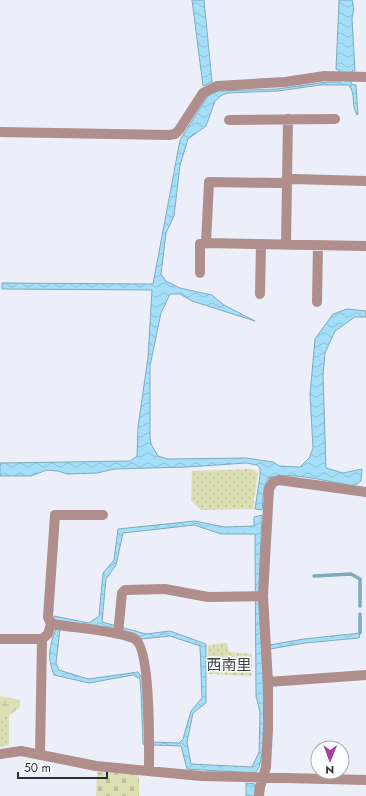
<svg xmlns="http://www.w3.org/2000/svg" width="366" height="796" font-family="Jost,'Noto Sans JP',sans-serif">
  <defs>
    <pattern id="grass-dots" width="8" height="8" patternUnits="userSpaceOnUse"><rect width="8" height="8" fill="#dcdfb3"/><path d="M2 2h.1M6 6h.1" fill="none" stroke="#bdc09a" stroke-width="1.8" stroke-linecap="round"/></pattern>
    <pattern id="wetland-marsh" width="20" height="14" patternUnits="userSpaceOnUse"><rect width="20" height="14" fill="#dcdfb3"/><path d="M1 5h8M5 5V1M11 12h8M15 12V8" fill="none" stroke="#bdc09a"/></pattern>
    <pattern id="cemetery-stones" width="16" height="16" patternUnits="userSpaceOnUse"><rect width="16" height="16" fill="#dcdfb3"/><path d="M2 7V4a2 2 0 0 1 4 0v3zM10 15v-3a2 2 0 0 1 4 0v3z" fill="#bdc09a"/></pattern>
    <pattern id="water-waves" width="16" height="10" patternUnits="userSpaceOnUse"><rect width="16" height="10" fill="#a3dff9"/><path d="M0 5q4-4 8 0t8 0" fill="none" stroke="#8dc0d6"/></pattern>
  </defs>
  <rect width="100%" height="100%" fill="#eceff9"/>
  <path fill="url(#grass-dots)" d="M250,469L258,472L253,509L201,510L191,501L192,471Z
    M227,643L229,652L252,654V676L208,674V645Z
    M0,715L9,716V745L0,747Z"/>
  <path fill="url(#wetland-marsh)" d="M0,696L20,700V707L9,716L0,715Z"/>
  <path fill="url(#cemetery-stones)" d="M97,772L139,774V796H96Z"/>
  <path fill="url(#water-waves)" stroke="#80aabd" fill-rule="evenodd" d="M192,0H204L212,82L203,86Z
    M339,0H352L354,8L352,18L355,71H352L351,84L356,85L358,114L357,115C351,106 356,94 349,85H320L278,91L228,93L222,95L215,101L206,126L188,139L180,165L174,216L166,233L161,274L166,281L180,288L212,295L224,305L255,321L192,301L180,294H170L161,313L150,366V436L151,444L158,456L168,459L246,458L273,462L279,466L300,467L309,458L313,448L310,395L315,339L333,314L347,309L366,311V317H355L335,331L325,353L323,375L326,468L343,473L362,469L361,481L354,486C329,482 292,471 268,478L264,488L262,510L255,509L260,476V468L257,465L246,463L187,467L115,469L97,473L67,474L58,471L47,470L31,476H0V463L130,461L137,456L138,427L148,357L152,290L2,289V283L153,284L180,140L207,97L212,93L219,91L277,89L327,82H339V70L336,69Z
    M262,515C261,544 259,573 259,601C259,628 272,760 255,773L187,769L181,746L153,745V742L179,743L183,739L191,711L202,698L200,646L170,636L142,639L121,630L54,620V616L89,623L99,616L103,573L114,560L118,529L195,521L224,527L254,526V517ZM194,525L221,534H255L256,696L260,712L259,752L252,767L191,764L187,742L193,713L206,703V644L170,631L146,634L102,622L106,579L116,565L123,533Z
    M56,629H60L56,663L59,670L88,679L138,672L142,678L145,745L143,744L141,693L140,679L133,675L89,683L54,675C47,657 49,647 56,629Z
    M360,633L359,638L305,643L270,649L269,645L304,639Z
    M246,783L255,784V796H246Z"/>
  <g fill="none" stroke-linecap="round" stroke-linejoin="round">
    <path stroke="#80aabd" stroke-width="3.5" d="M314,576L351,574L360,579V606
      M360,614V633"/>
    <path stroke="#af8e8c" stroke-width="10" d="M229,120L335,119
      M0,132L169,135L175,134L179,130L203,93L217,86L285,82L325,76L366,77
      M366,181L293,179L281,183L209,182L206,243L366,246
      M286,245L288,119
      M200,273V244L206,243
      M260,294L261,244
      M317,302L318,245
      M51,624L48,617L55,515H103
      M118,634L122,593L125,590L165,589L208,597L263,596
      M0,639H42L48,634L51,624C76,628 102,629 127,636C129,637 133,637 135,639C151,649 149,750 149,771
      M268,682L366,675
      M0,754L21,751L96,766L201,776L366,780
      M40,755L42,639
      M259,796L260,787L266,767L268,729V682L263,596L269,489L273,482L279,480L366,492"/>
  </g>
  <g text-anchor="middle" stroke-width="3" stroke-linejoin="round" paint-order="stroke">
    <g font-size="15" fill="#40424a" stroke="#fcfdff">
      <text x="229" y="670">西南里</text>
    </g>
  </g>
  <g transform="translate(330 760) rotate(181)"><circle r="19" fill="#fcfdff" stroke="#a9abad"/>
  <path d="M0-3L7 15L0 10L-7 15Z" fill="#a73fa2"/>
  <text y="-6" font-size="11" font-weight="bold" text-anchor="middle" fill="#2d2f32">N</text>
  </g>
  <path d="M18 772v6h89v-6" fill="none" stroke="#2d2f32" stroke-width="2"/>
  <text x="24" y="772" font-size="12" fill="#2d2f32" stroke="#fcfdff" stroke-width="3" paint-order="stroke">50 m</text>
</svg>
